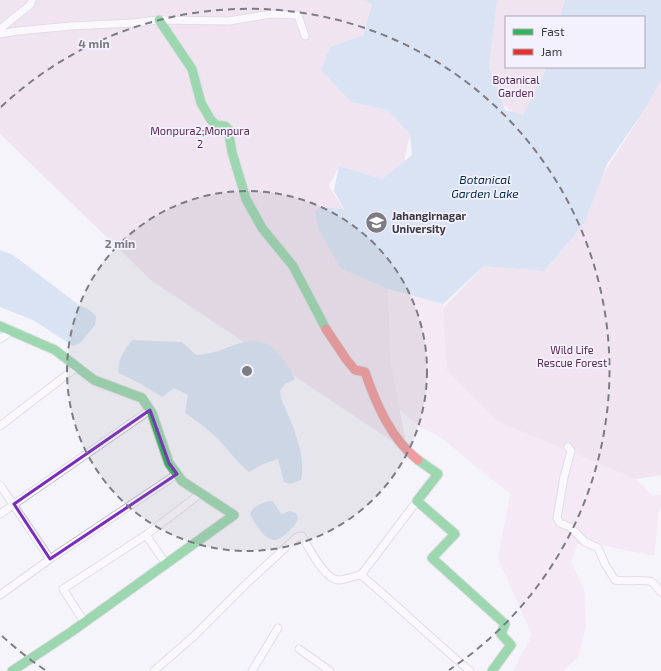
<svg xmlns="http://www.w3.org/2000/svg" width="661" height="671" font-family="'Exo 2',sans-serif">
  <rect width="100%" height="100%" fill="#f5f4fb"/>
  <path fill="#f1dced" d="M388,289L443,304L447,370L579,452L636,479L653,496L661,494V507L658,513L657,532L654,556L597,544H578L571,561L584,590L586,624L579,656L563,671H513L532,635L498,558L510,494L444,440L415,423L400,410L391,360Z"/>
  <path fill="#e8d0e4" d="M0,0H362L372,3L363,35L330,47L321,70L351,102L387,110L410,134L404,162L382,179L339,166L329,186L344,210L341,269L388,289L391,360L407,451L152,281L0,134Z
    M497,0H565L560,17H506V67H547L523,115L514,113L502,104L489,68Z
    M661,72V475L636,479L499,422L447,370L443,308L484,266L544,271L584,224L603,174L647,106Z"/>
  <path fill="#b5cee9" d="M362,0H497L489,68L505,110L523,115L547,67H644V17H560L565,0H661V79L647,106L607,164L584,224L544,271L484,266L443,304L388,289L341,269L318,228L315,211L322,207L344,209L334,191L339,166L382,179L412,155L410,134L387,110L351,102L321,70L330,47L363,35L372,4Z
    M0,250L13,255L79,305C87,308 91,310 96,317L95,325L80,343L73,346L33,320L0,307Z
    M132,340L182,342L196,355C202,354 208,354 214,352C226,349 238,342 250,341C274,339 286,361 295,379L285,384L280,391L281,398C291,422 307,454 301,480L291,484L284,482L278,459L263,464L249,472C238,463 229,451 219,440C209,430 197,421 185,413L188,395L174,388L162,397L141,384L119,373C116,360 125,350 132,340Z
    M270,501H273L281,514L290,511L296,513L298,518C296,524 292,528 287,533C283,536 278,541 273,540C264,539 253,521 250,514C253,506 262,503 270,501Z"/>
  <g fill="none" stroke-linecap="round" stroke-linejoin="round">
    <defs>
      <path id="street" d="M0,29L30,5L32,0
        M0,34L18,31L71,26L133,23L159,20L229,21L271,14L298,15L305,36
        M0,339L12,331
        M0,426L77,367
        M568,447L571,451L564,477L557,518L560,523L570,527L585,542L598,548L605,564L615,580C624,582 646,579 652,582C655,584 658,589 661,592
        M0,485L50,559L177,474
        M0,514L150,410
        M166,564L146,535L201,493
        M361,575L417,501
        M0,595L50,559
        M85,623L63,589L146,535
        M299,649L330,671
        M154,671L194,636L246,584L297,537L302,536C309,548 325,581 340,580C347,579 354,576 361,575C398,606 433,640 470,671
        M252,671L278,628"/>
      <path id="fast" d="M159,20L192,69L201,103L211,120L216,125L225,126L228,129L232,152L246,199L262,228L293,266L326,329
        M0,326L55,350L94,380L142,398L152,413L169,463L182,481L234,515L71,632L12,671
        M418,460L438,474L417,501L455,534L432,558L505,624L501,634L511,645L492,671"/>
      <path id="jam" d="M326,329L346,359L355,370L365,372C376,404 391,439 418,460"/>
    </defs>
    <use href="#street" stroke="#c4c3ca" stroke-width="9"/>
    <use href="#fast" stroke="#c4c3ca" stroke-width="11"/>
    <use href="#jam" stroke="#c4c3ca" stroke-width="11"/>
    <use href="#street" stroke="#fefdfe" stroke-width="7"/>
    <use href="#fast" stroke="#30b455" stroke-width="9"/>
    <use href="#jam" stroke="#e5322d" stroke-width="9"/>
  </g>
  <path d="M0 0H661V671H0ZM150,410L169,463L177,474L50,559L14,504Z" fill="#f5f4fb" fill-opacity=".55" fill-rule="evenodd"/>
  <path fill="none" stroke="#7b2cbf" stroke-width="3" stroke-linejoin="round" d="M150,410L169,463L177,474L50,559L14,504Z"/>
  <circle cx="247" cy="371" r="180" fill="#7d7b83" fill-opacity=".12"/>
  <g fill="none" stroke="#7d7b83" stroke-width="2" stroke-dasharray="7 5">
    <circle cx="247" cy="371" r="180"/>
    <path d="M45 670A361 361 0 0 1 1 635M1 107A361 361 0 1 1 449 670"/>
  </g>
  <defs>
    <symbol id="university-disc" viewBox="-11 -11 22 22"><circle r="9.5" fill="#7d7b83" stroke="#f3f1fe"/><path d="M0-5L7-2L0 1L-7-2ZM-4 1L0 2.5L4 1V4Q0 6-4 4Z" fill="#fff"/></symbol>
  </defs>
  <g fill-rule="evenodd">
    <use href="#university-disc" x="364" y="210" width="25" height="25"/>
  </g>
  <g text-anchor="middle" stroke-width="3.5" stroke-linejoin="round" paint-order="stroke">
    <g font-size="11" fill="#5d2952" stroke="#f3f1fe">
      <text x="516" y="84">Botanical<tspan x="516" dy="13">Garden</tspan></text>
      <text x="200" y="135">Monpura2;Monpura<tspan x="200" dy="13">2</tspan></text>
      <text x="572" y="354">Wild Life<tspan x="572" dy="13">Rescue Forest</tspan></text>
    </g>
    <g font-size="11" font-weight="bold" fill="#3c3a43" stroke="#f3f1fe" text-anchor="start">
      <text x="392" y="220">Jahangirnagar<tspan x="392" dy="13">University</tspan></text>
    </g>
    <g font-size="12" font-style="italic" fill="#012c4d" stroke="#f3f1fe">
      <text x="485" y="184">Botanical<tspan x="485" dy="14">Garden Lake</tspan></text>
    </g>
  </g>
  <circle cx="247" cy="371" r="6" fill="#7d7b83" stroke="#f3f1fe" stroke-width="2"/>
  <g font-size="12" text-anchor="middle" font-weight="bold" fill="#7d7b83" stroke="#f3f1fe" stroke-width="3.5" stroke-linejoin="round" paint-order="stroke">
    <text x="94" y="48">4 min</text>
    <text x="120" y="248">2 min</text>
  </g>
  <rect x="505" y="16" width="140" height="52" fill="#f3f1fe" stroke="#aaa8b3"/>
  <rect x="513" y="29" width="20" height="6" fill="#30b455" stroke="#aaa8b3"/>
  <text x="541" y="36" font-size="12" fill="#3c3a43">Fast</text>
  <rect x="513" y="49" width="20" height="6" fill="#e5322d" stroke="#aaa8b3"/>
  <text x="541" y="56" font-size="12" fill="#3c3a43">Jam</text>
</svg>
